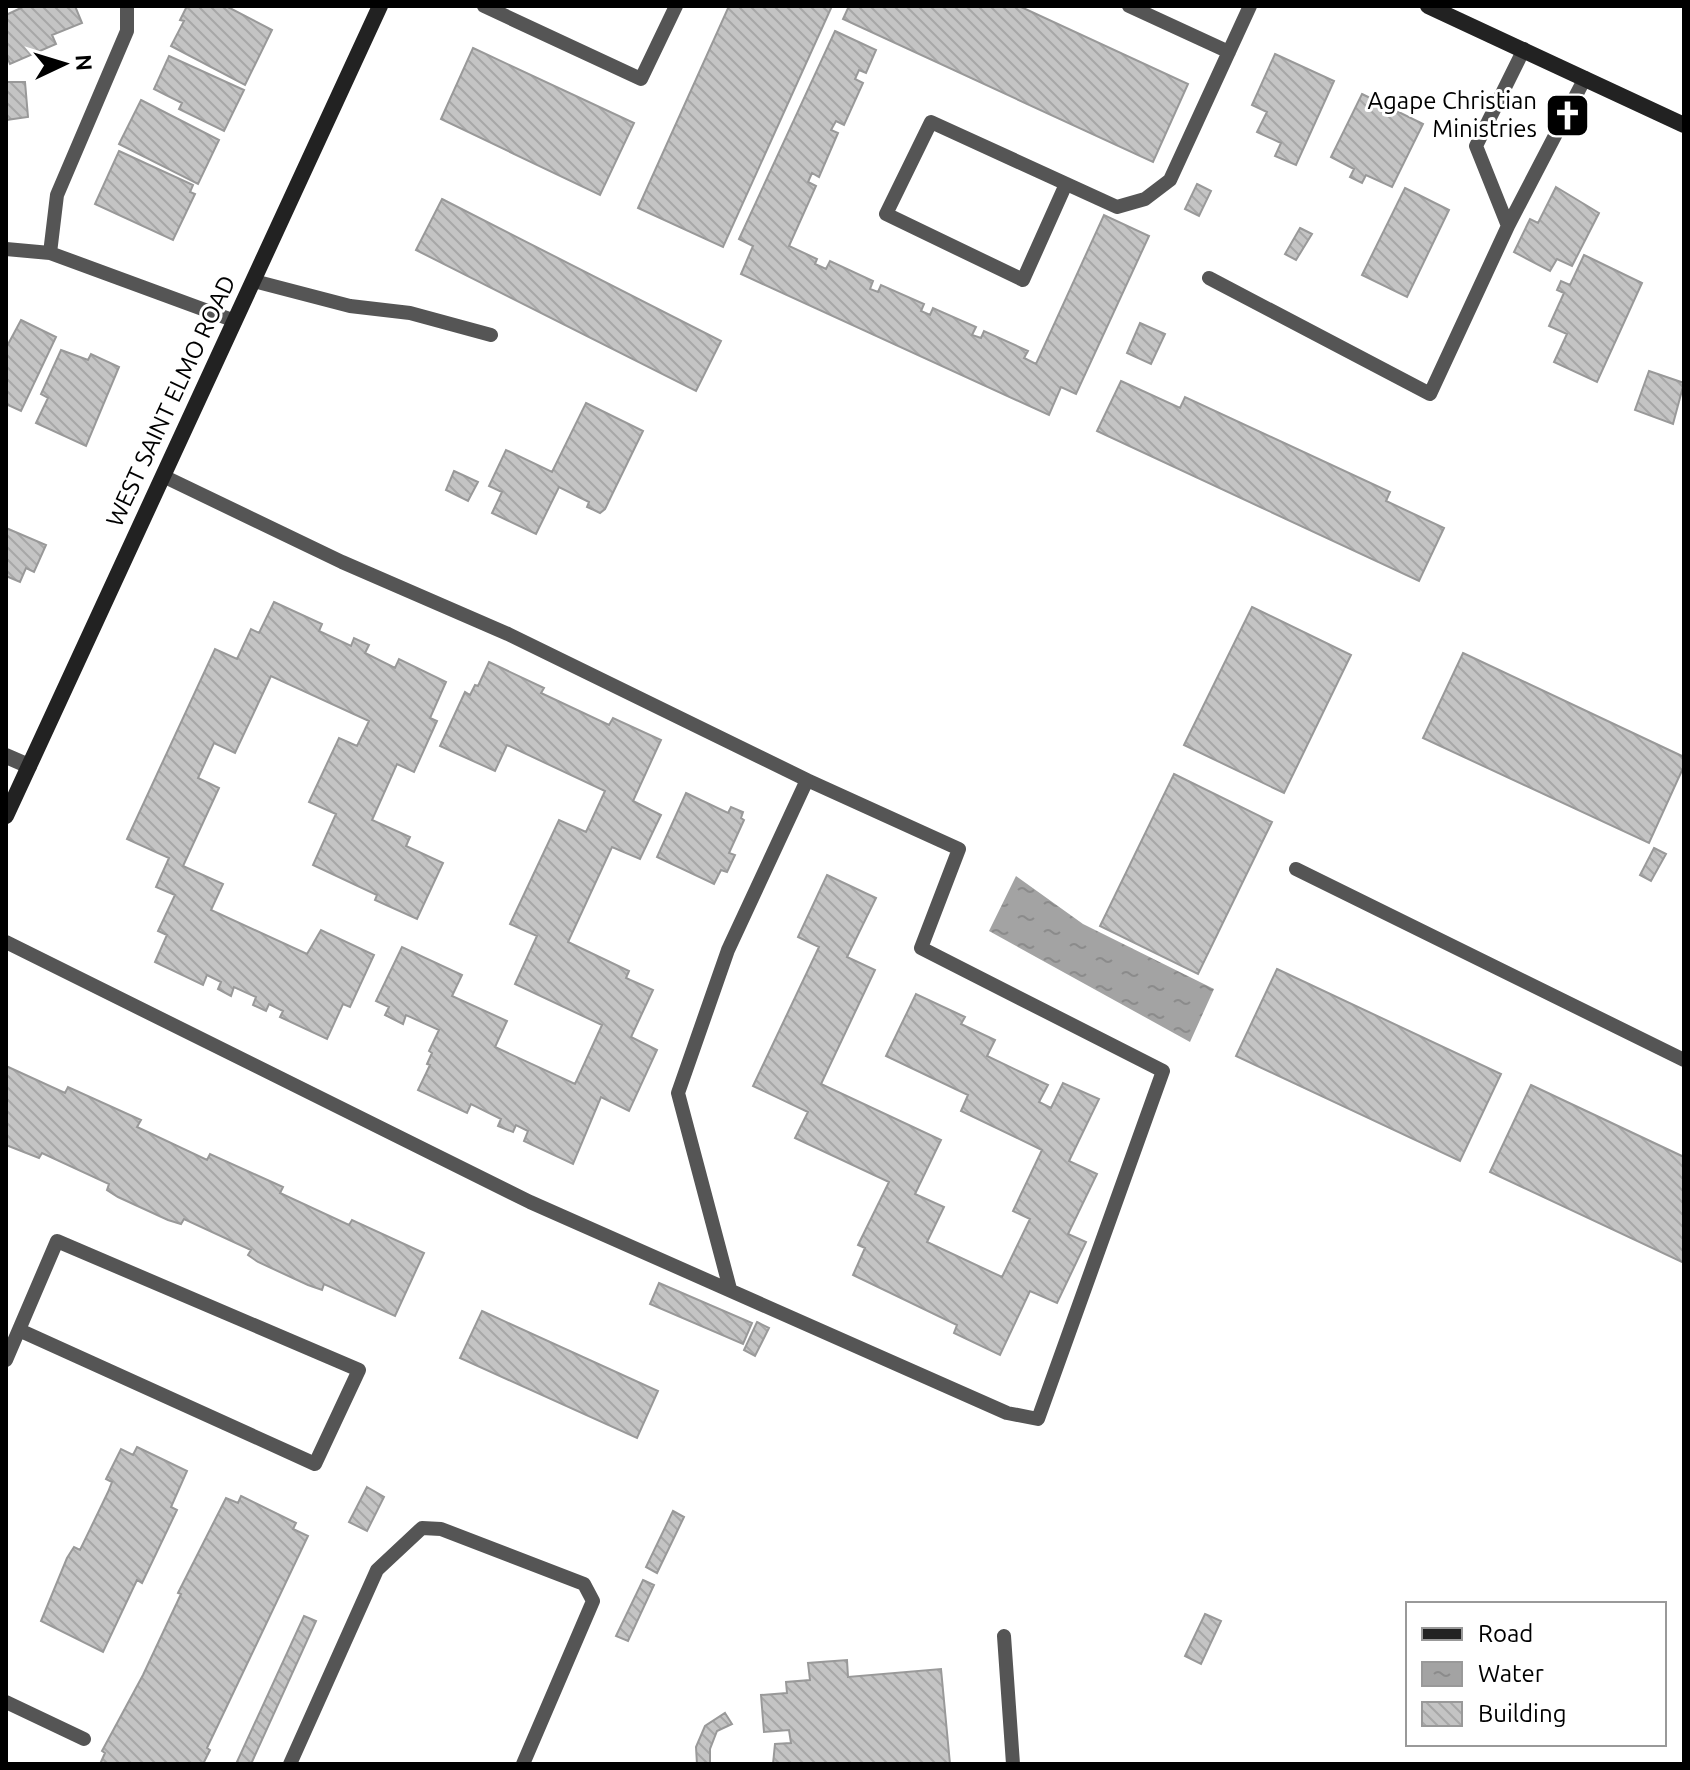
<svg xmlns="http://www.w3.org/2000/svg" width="1690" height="1770" font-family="Ubuntu,sans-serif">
  <defs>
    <pattern id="water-ripples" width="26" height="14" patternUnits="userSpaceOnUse" patternTransform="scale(2)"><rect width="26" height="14" fill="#a3a3a3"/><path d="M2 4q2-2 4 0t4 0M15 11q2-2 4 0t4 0" fill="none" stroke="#8b8b8b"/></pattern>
    <pattern id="building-back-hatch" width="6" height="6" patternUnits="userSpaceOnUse" patternTransform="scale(2)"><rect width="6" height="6" fill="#c4c4c4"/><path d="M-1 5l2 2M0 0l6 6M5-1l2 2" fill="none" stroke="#a7a7a7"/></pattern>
  </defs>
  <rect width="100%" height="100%" fill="#fff"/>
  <path fill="url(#water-ripples)" d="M1016,876L1083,924L1214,989L1190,1042L989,931Z"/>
  <path fill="url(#building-back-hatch)" stroke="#999" stroke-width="2" d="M25,6H75L82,23L52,35L56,44L10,64L6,54V15Z
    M187,6H226L272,30L245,85L171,46L184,21L180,20Z
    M729,6H832L723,247L638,208Z
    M849,6H1019L1188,84L1153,162L843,19Z
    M835,31L876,50L866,73L859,70L855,79L863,83L844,125L836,121L831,130L838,133L819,177L812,173L808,182L816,186L789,246L817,259L815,264L826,269L830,261L873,281L870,289L878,292L881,285L924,304L921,311L930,315L933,308L976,327L972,335L981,338L984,331L1028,351L1024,358L1036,364L1104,215L1149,236L1076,394L1061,387L1049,415L741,274L753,246L739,239Z
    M473,48L634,123L600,195L441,119Z
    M1275,54L1334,81L1296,165L1275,156L1281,143L1257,132L1267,112L1252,105Z
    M169,56L244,90L224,131L179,109L182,103L154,89Z
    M6,82H25L28,117L6,120Z
    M1362,94L1423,124L1392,187L1366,175L1362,183L1350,177L1354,169L1331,157Z
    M141,100L219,140L198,184L119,144Z
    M119,151L193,185L190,192L195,194L173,240L95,204Z
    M1197,184L1211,191L1199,216L1185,209Z
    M1556,187L1599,213L1572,266L1557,259L1550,271L1514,252L1530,219L1538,223Z
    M1405,188L1449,210L1407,297L1362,275Z
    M442,199L721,341L696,391L416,250Z
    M1300,228L1312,234L1296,260L1285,254Z
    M1584,255L1642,283L1597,382L1554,362L1567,334L1549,326L1564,293L1557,290L1561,281L1570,285Z
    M21,320L56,337L21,411L6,404V348Z
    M1140,323L1165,334L1151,364L1127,353Z
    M61,350L88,360L91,354L119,367L86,446L36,423L48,398L41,394Z
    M1649,371L1684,383L1673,424L1635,410Z
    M1121,381L1180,408L1185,397L1390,492L1386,501L1444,528L1419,581L1097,431Z
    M586,403L643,431L605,509L600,513L594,510L587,507L589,502L559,487L536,534L492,513L502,492L489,486L506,450L552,472Z
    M454,471L478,482L468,501L446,490Z
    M6,528L46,545L34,572L26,568L20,582L6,576Z
    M274,602L322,624L319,631L351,646L354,638L369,645L365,653L395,668L399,659L446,682L430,718L437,721L414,772L397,764L372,820L410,837L406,846L443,863L417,919L375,900L377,895L313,865L336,814L309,802L339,738L357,746L369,721L271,676L235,753L214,743L198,778L219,788L183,866L223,884L211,910L307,954L321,930L374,955L350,1007L343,1004L327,1039L280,1017L283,1011L269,1004L266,1011L253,1005L256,997L234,987L231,996L218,989L221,982L207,975L203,985L155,962L167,935L158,931L175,895L156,887L169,858L127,839L215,649L237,659L251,629L259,633Z
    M1252,607L1351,655L1284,793L1184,745Z
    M1463,653L1684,757V766L1649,843L1423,738Z
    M489,662L544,688L541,693L609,725L613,718L661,740L633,801L661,815L640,859L612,847L568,942L629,971L626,978L653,990L631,1037L657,1050L629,1111L601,1097L573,1164L524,1141L528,1131L516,1125L513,1132L498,1126L501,1119L471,1104L467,1113L418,1090L430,1065L427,1064L432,1053L429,1051L439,1030L406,1015L403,1024L385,1015L389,1007L376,1001L402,947L462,975L452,996L507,1021L495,1047L575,1084L602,1025L515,984L537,936L510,924L559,820L586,832L605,791L507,745L495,771L440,746L465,692L470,695L475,685L478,686Z
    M1174,774L1272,822L1198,974L1100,926Z
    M686,793L728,813L731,807L743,812L741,818L744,820L729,853L735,855L727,872L721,870L714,884L657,857Z
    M1654,848L1666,854L1651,881L1640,875Z
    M827,875L876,898L847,957L875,970L821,1084L941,1140L915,1194L944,1207L927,1242L1002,1277L1030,1219L1013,1211L1042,1150L961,1111L968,1095L886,1056L916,994L965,1017L961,1024L995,1040L987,1056L1048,1085L1039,1102L1051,1108L1063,1083L1099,1099L1069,1161L1097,1174L1068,1234L1086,1242L1057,1303L1030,1291L1000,1355L954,1333L957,1325L853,1275L865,1248L858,1245L889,1182L795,1138L808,1112L753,1086L819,947L798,937Z
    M1277,969L1501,1074L1460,1161L1236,1056Z
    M6,1066L65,1093L68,1087L141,1120L137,1127L207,1160L210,1154L283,1187L280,1193L349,1225L352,1220L424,1253L395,1316L324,1284L322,1290L308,1285L258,1262L248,1255L251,1250L184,1219L181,1224L168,1220L118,1197L107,1190L109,1184L42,1153L39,1158L6,1145Z
    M1531,1085L1684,1157V1263L1490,1172Z
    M659,1283L752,1323L743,1344L650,1304Z
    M482,1311L658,1391L637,1438L460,1358Z
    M757,1322L769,1328L755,1356L744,1350Z
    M137,1447L187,1471L171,1507L177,1510L142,1583L137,1580L103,1652L41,1621L67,1558L74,1547L80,1550L108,1492L112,1482L106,1479L121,1449L133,1455Z
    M367,1487L384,1497L367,1531L349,1522Z
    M241,1496L296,1523L293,1529L308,1536L207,1748L210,1750L203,1764H100L105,1753L102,1751L143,1675L181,1594L178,1593L226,1498L238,1503Z
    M673,1511L684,1517L657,1573L646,1567Z
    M643,1580L654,1585L628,1641L616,1636Z
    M1205,1614L1221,1621L1201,1664L1185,1656Z
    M304,1616L316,1621L251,1764H236Z
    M847,1660L848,1677L941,1669L950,1764H773L775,1744L791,1743L789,1730L764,1732L761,1695L787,1693L786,1682L810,1680L808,1663Z
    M725,1713L732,1724L717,1731L710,1749V1764H697L696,1747L705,1726Z"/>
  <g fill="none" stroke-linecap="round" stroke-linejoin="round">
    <path stroke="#555" stroke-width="14" d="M484,6L641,79L676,6
      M1129,6L1229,52
      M1066,184L1023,280L886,214L931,122L1117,207L1145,199L1170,180L1250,6
      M1508,226L1476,146L1524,49
      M6,249L50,253L235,321
      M50,253L57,195L127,31V6
      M1209,278L1430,394L1508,226L1585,78
      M254,281L350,306L410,313L491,335
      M163,476L342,562L508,634L807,780
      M1296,869L1684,1060
      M6,942L530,1202L1007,1413L1038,1419L1163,1071L921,948L959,849L807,780L728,950L678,1093L730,1289
      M6,1360L57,1241L359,1370L315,1464L19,1330
      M1004,1636L1013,1764
      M6,1702L84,1739
      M290,1764L377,1570L422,1528L441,1529L584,1584L593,1601L523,1764"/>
    <path stroke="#555" stroke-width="16" d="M6,756L29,766"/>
    <path stroke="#222" stroke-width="16" d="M1428,6L1684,125
      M6,816L380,6"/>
  </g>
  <defs>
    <symbol id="church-square" viewBox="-11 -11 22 22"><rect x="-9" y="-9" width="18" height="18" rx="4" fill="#000" stroke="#fff"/><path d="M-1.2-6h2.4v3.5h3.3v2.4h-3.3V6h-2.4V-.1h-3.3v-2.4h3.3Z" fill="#fff"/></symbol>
  </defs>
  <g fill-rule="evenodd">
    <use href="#church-square" x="1542" y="90" width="51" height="51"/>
  </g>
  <g text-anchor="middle" stroke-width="6" stroke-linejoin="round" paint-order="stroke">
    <g font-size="24" fill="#000" stroke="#fff" text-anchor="end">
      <text x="1537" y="109">Agape Christian<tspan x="1537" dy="28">Ministries</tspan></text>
    </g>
    <g font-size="24" fill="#000" stroke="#fff">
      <text transform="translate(171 401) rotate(-65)" y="8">WEST SAINT ELMO ROAD</text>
    </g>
  </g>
  <rect width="1690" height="1770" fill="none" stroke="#000000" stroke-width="16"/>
  <rect x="1406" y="1602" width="260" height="144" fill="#ffffff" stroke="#999999" stroke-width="2"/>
  <rect x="1422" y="1628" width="40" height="12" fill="#222222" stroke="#999999" stroke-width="2"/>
  <text x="1478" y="1642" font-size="24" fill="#000000">Road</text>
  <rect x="1422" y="1662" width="40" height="24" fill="url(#water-ripples)" stroke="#999999" stroke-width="2"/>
  <text x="1478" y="1682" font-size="24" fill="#000000">Water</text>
  <rect x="1422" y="1702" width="40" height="24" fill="url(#building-back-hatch)" stroke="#999999" stroke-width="2"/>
  <text x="1478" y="1722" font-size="24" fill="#000000">Building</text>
  <g transform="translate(64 64) rotate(86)" stroke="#ffffff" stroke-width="6" paint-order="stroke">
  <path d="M0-6L14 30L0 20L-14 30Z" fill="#000000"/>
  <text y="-12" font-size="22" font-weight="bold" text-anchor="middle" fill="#000000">N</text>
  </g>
</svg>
